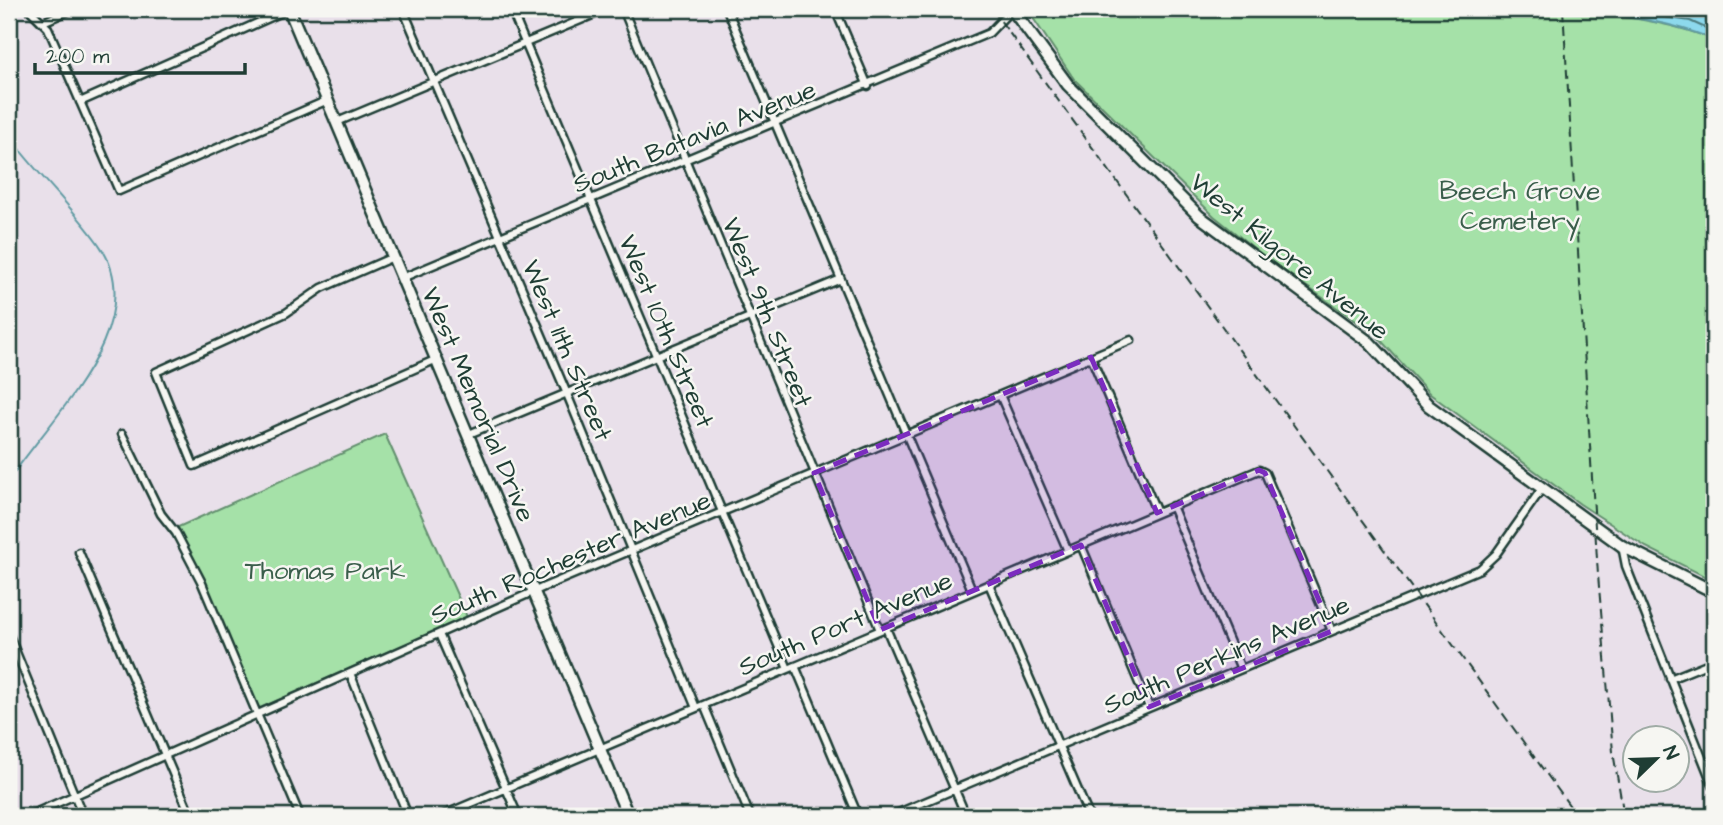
<svg xmlns="http://www.w3.org/2000/svg" width="1723" height="825" font-family="'Architects Daughter',sans-serif">
  <rect width="100%" height="100%" fill="#e9e0ea"/>
  <filter id="ink" filterUnits="userSpaceOnUse"><feTurbulence type="fractalNoise" baseFrequency=".0143" numOctaves="2"/><feDisplacementMap in="SourceGraphic" scale="14" xChannelSelector="R" yChannelSelector="G"/><feConvolveMatrix kernelMatrix="1 2 1 2 8 2 1 2 1" color-interpolation-filters="sRGB"/></filter>
  <g filter="url(#ink)">
    <path fill="#a5e1a8" stroke="#628f6e" stroke-width="2" d="M1027,9C1149,9 1272,9 1394,9C1486,9 1630,3 1714,40V581L1646,547L1580,504L1430,394L1376,335L1270,261L1214,216L1074,79Z
      M385,434L467,617L258,709L207,587L176,528Z"/>
    <path fill="#8dd9ed" stroke="#619ba3" stroke-width="2" d="M1501,9H1714V40C1649,11 1571,13 1501,9Z"/>
    <g fill="none" stroke-linecap="round" stroke-linejoin="round">
      <path stroke="#4b7b7e" stroke-width="2" d="M1611,9L1690,21L1714,32"/>
      <path stroke="#619ba3" stroke-width="2" d="M9,136C36,173 71,205 98,243C155,321 51,417 9,480"/>
      <defs>
        <path id="street" d="M29,9L48,28L119,191L328,100
          M403,9L567,394L696,708
          M511,9L788,669
          M623,9L880,630
          M727,9L972,590
          M835,9L868,86
          M43,22L73,9
          M80,102L289,9
          M337,122L607,9
          M393,257L322,288L286,313L156,372L194,466L437,359
          M402,278L989,33L1012,9
          M1091,357L1157,513
          M1000,395L1068,551
          M122,434L161,514L176,533L201,581L300,816
          M469,434L841,279
          M1172,506L1241,669
          M1081,545L1149,707
          M1622,546L1626,566L1714,788
          M79,552L191,816
          M989,584L1089,816
          M886,628L966,816
          M439,634L518,816
          M9,635L83,816
          M795,666L858,816
          M350,673L408,816
          M1670,679L1714,661
          M704,705L750,816
          M28,816L544,587L1131,340
          M441,816L1259,470L1265,473L1332,631
          M891,816L1480,569L1496,554L1543,487"/>
        <path id="secondary" d="M289,9L628,816
          M1012,9L1068,85L1199,216L1369,342L1429,406L1622,546L1714,592"/>
      </defs>
      <use href="#street" stroke="#1f3d34" stroke-width="11"/>
      <use href="#secondary" stroke="#1f3d34" stroke-width="15"/>
      <use href="#street" stroke="#f6f6f2" stroke-width="6"/>
      <use href="#secondary" stroke="#f6f6f2" stroke-width="10"/>
      <path stroke="#1f3d34" stroke-width="2" stroke-dasharray="10 5" stroke-linecap="butt" d="M992,9L1577,816
        M1563,9L1598,575L1613,752L1624,816"/>
    </g>
  </g>
  <path fill="#7b2cbf" fill-opacity="0.2" stroke="#7b2cbf" stroke-width="5" stroke-dasharray="14 9" stroke-linejoin="round" d="M1091,357L1157,513L1259,470L1265,473L1332,631L1149,707L1081,545L880,630L814,473Z"/>
  <g text-anchor="middle" stroke-width="5" stroke-linejoin="round" paint-order="stroke">
    <g font-size="26" fill="#1f3d34" stroke="#f6f6f2">
      <text transform="translate(694 136) rotate(-22)" y="9">South Batavia Avenue</text>
      <text transform="translate(1290 256) rotate(39)" y="9">West Kilgore Avenue</text>
      <text transform="translate(768 312) rotate(68)" y="9">West 9th Street</text>
      <text transform="translate(667 331) rotate(67)" y="9">West 10th Street</text>
      <text transform="translate(568 350) rotate(67)" y="9">West 11th Street</text>
      <text transform="translate(479 404) rotate(67)" y="9">West Memorial Drive</text>
      <text transform="translate(570 557) rotate(-23)" y="9">South Rochester Avenue</text>
      <text transform="translate(845 623) rotate(-23)" y="9">South Port Avenue</text>
      <text transform="translate(1226 654) rotate(-23)" y="9">South Perkins Avenue</text>
    </g>
    <g font-size="26" fill="#3a5e4b" stroke="#f6f6f2">
      <text x="1520" y="199">Beech Grove<tspan x="1520" dy="30">Cemetery</tspan></text>
      <text x="325" y="579">Thomas Park</text>
    </g>
  </g>
  <rect width="1723" height="825" fill="none" stroke="#f6f6f2" stroke-width="35"/>
  <rect x="18" y="18" width="1688" height="790" fill="none" stroke="#1f3d34" stroke-width="2.5" filter="url(#ink)"/>
  <g transform="translate(1656 759) rotate(67)"><circle r="33" fill="#f6f6f2" stroke="#a0aca6" stroke-width="2"/>
  <path d="M0-5L12 26L0 18L-12 26Z" fill="#1f3d34"/>
  <text y="-10" font-size="19" font-weight="bold" text-anchor="middle" fill="#1f3d34">N</text>
  </g>
  <path d="M35 63v10h210v-10" fill="none" stroke="#1f3d34" stroke-width="3.5"/>
  <text x="46" y="63" font-size="21" fill="#1f3d34" stroke="#f6f6f2" stroke-width="5" paint-order="stroke">200 m</text>
</svg>
